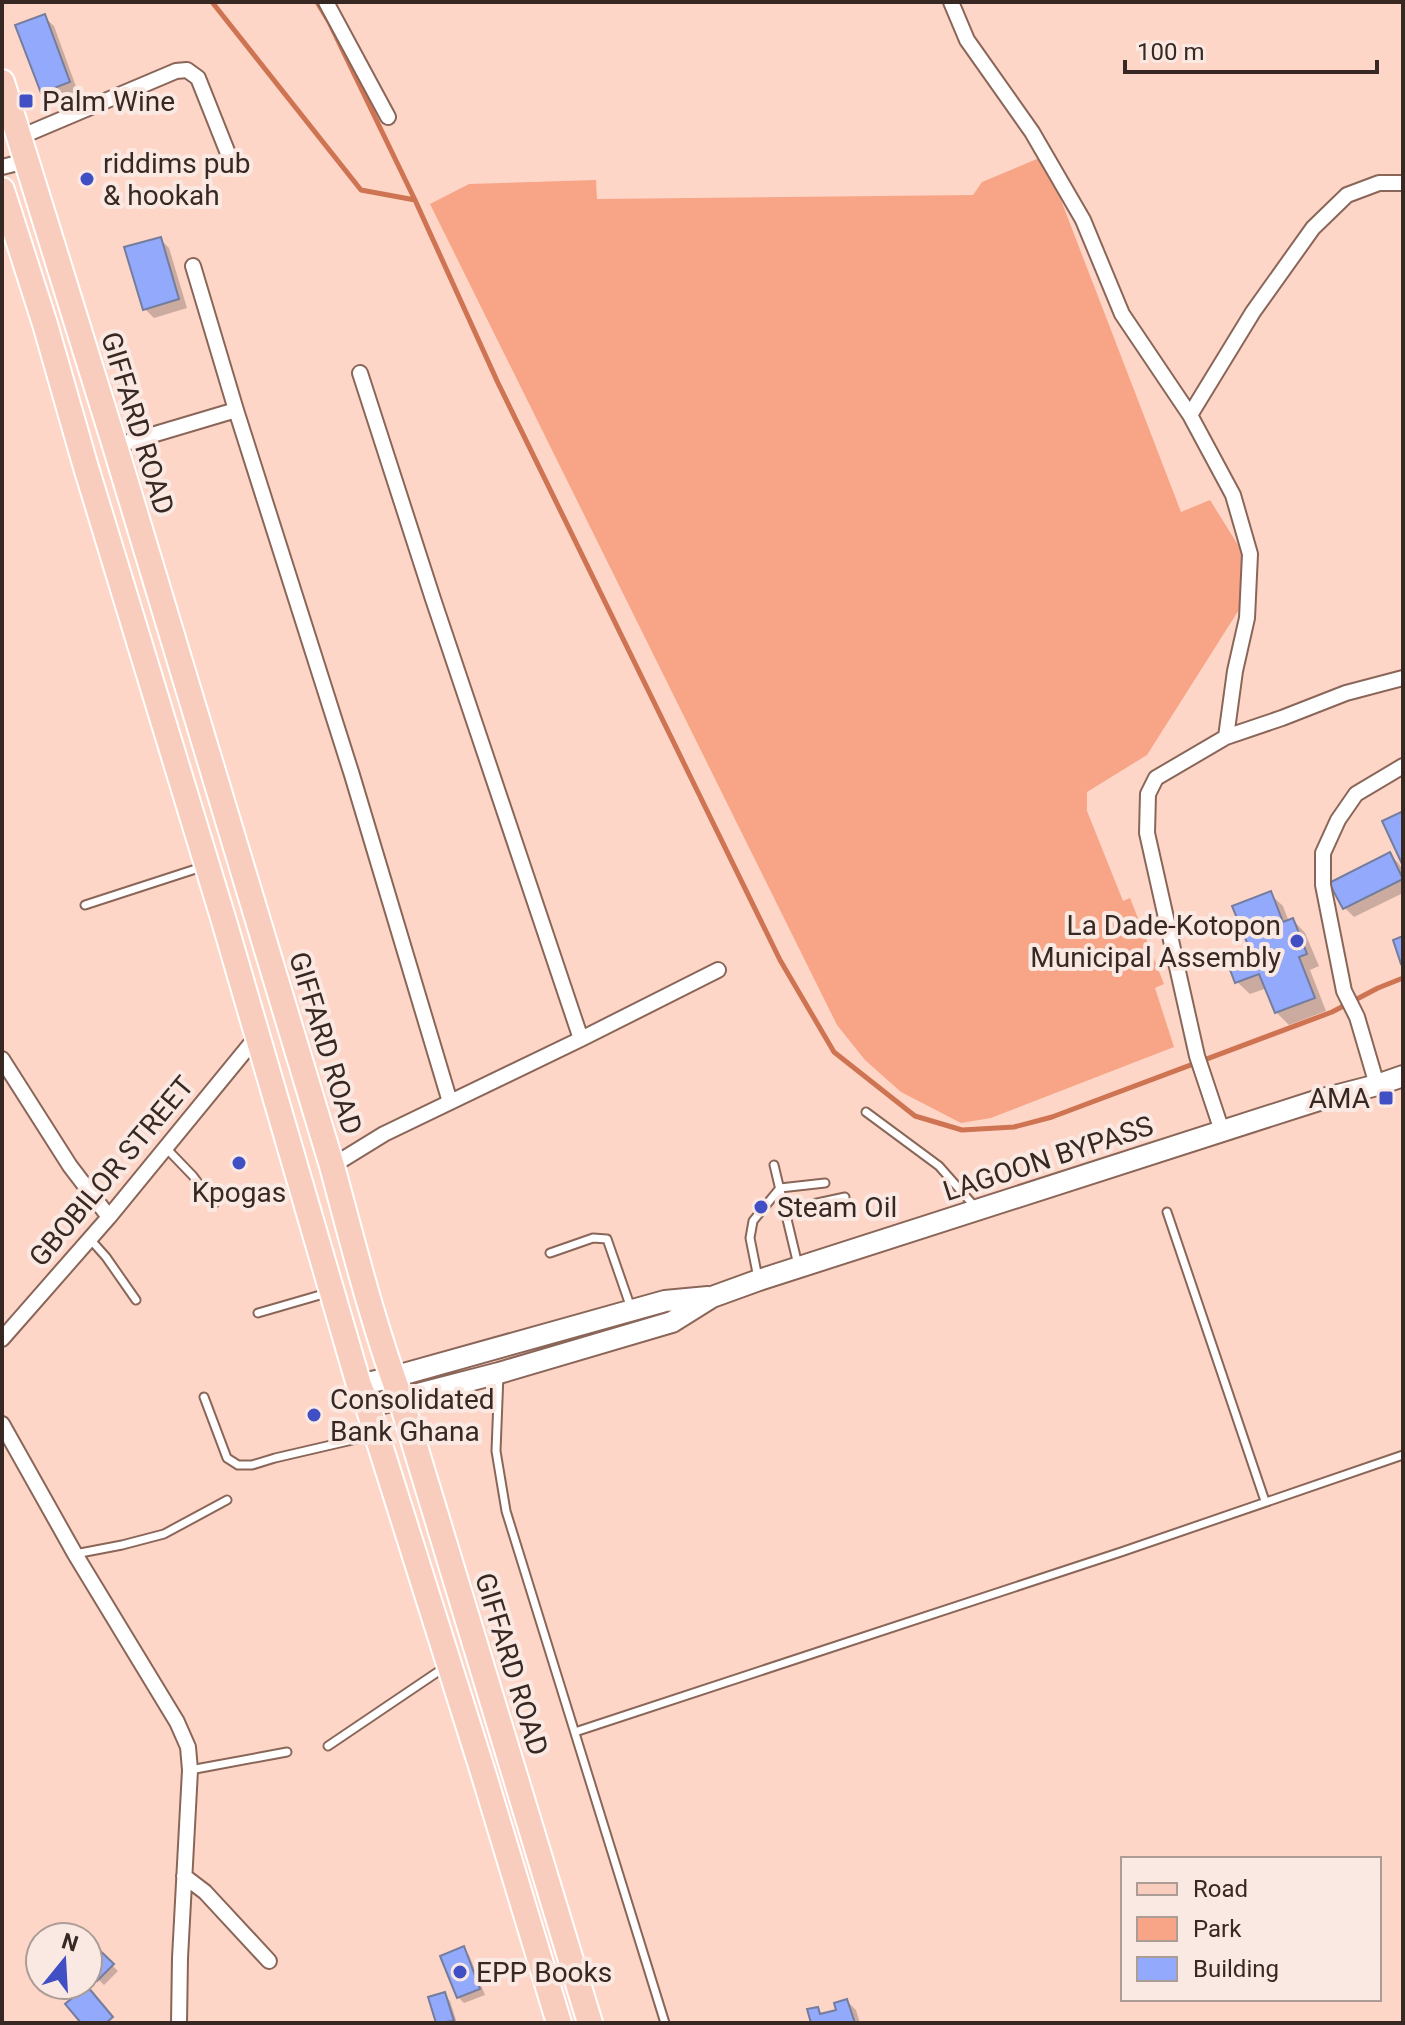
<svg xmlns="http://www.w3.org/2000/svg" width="1405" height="2025" font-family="Roboto,sans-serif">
  <rect width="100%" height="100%" fill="#fed6c7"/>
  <path fill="#f7a586" d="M1044,156L1181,512L1210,500L1243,553L1242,605L1147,755L1087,792V811L1123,901L1130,898L1164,984L1155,988L1174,1047L991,1118L961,1123L901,1092L865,1060L837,1025L430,204L469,184L596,180L597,199L973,195L982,182Z"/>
  <path fill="#0003" d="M44,17L54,26L78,92L52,102L43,92Z
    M160,239L169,248L187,308L154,318L145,309Z
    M1390,854L1399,864L1403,871V893L1354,917L1345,908Z
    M1270,894L1283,906L1289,922L1293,920L1305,933L1319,966L1310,970L1326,1011L1289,1025L1276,1012L1267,988L1250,994L1237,982L1252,951Z
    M88,1941L118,1971L104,1985L88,1969Z
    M463,1949L469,1955L485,1995L464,2003L458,1997Z
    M445,1995L450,2001L457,2023H438L431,1999Z
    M847,2001L856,2010L860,2023H813L817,2009L824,2015L838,2011Z"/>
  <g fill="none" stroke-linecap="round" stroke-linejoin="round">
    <path stroke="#ce7452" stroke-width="5" d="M212,2L361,190L415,200
      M317,2L329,22L415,200L498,383L780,960L834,1052L915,1116L962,1130L1014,1127L1052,1117L1332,1012L1378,988L1403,978"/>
  </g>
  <path fill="#93a9fc" stroke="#747d9d" stroke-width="2" d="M45,14L70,82L41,93L15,25Z
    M161,237L179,299L143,310L124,247Z
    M1401,812L1403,817V866L1382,821Z
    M1390,852L1403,879L1343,909L1329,883Z
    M1271,891L1283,922L1293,918L1307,954L1299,957L1315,998L1275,1013L1259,974L1235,983L1226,959L1250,950L1232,906Z
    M1403,936V963L1401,964L1393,940Z
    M88,1939L114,1964L97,1981L88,1972Z
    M464,1946L480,1989L457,1998L440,1956Z
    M87,1986L113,2017L106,2023H81L65,2004Z
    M445,1992L454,2021L436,2023L428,1997Z
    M847,1999L855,2023H811L807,2009L818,2007L820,2014L836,2010L834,2003Z"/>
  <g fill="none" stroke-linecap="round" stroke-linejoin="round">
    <defs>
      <path id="lane" d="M85,905L205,866
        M866,1112L939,1166L976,1208
        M166,1148L193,1176L214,1204
        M774,1165L798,1265
        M785,1210L845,1197
        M1167,1212L1265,1501
        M90,1239L106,1257L136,1300
        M550,1253L593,1238L607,1239L631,1308
        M758,1278L750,1238L753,1221L780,1188L825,1183
        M258,1313L327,1293
        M499,1374L496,1451L506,1511L665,2023
        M204,1397L227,1458L238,1465H252L275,1458L374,1435
        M75,1554L122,1545L164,1534L227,1500
        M575,1732L1121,1552L1403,1455
        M328,1746L445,1667
        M190,1770L287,1752"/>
      <path id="street" d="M326,2L388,117
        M951,2L967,40L1032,132L1083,220L1122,314L1190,415L1233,495L1250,554L1247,618L1235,671L1226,737
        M20,137L176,71L187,70L198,78L231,161
        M2,167L26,161
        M193,266L236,410L352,775L450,1102
        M360,373L433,599L581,1039
        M1190,415L1253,312L1313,228L1347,195L1379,183H1403
        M115,446L236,410
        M2,1059L70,1166L109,1217
        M1377,1085L1357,1017L1344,991L1323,885V853L1338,820L1356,794L1403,766
        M1222,1131L1197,1056L1147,833L1148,794L1156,778L1226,737L1282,718L1346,693L1403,678
        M332,1166L384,1134L581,1039L718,970
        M2,1339L109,1217L258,1035
        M2,1424L75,1554L177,1722L188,1747L190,1770L180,1958L179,2023
        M184,1876L205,1892L269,1961"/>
      <path id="secondary" d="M359,1385L393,1377L665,1301L708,1297
        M368,1407L499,1373L672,1322L712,1297L759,1280L1319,1100L1377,1085L1403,1076"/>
      <path id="primary" d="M2,82L115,446L332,1166C353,1244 373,1324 401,1400L590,2023
        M2,190L45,324L85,464L224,921L359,1385L368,1407L482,1769L559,2023"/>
    </defs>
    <use href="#lane" stroke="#8a6659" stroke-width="11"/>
    <use href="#street" stroke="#8a6659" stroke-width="18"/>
    <use href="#secondary" stroke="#8a6659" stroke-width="24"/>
    <use href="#primary" stroke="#fff" stroke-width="28"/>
    <use href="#lane" stroke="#fff" stroke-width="7"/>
    <use href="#street" stroke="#fff" stroke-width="14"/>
    <use href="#secondary" stroke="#fff" stroke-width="20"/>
    <use href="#primary" stroke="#f9cdbd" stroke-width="24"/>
  </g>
  <g fill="#404fc3" stroke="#fae9e3" stroke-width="3">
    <rect x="18" y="93" width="16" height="16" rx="4"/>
    <circle cx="87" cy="179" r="8"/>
    <circle cx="1297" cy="941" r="8"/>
    <rect x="1378" y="1090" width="16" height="16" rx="4"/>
    <circle cx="239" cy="1163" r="8"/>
    <circle cx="761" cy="1207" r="8"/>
    <circle cx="314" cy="1415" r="8"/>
    <circle cx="460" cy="1972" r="8"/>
  </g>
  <g text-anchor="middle" stroke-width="8" stroke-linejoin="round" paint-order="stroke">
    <g font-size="28" fill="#372823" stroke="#fae9e3" text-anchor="start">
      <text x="42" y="111">Palm Wine</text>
      <text x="103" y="173">riddims pub<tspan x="103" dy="32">&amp; hookah</tspan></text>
      <text x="1281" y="935" text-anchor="end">La Dade-Kotopon<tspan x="1281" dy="32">Municipal Assembly</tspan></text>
      <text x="1370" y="1108" text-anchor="end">AMA</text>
      <text x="239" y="1202" text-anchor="middle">Kpogas</text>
      <text x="777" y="1217">Steam Oil</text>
      <text x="330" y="1409">Consolidated<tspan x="330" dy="32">Bank Ghana</tspan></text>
      <text x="476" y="1982">EPP Books</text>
    </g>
    <g font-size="28" fill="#372823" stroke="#fae9e3">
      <text transform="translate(138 423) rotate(73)" y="10">GIFFARD ROAD</text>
      <text transform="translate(326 1043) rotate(73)" y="10">GIFFARD ROAD</text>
      <text transform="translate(1048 1158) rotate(-18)" y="10">LAGOON BYPASS</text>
      <text transform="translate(111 1171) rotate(-50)" y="10">GBOBILOR STREET</text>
      <text transform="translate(512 1664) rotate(73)" y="10">GIFFARD ROAD</text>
    </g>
  </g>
  <rect width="1405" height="2025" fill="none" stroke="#372823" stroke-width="8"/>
  <rect x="1121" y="1857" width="260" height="144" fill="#fae9e3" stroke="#ac9c96" stroke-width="2"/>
  <rect x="1137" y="1883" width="40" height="12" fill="#f9cdbd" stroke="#ac9c96" stroke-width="2"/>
  <text x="1193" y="1897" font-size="24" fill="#372823">Road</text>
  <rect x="1137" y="1917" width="40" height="24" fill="#f7a586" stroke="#ac9c96" stroke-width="2"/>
  <text x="1193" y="1937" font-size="24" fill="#372823">Park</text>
  <rect x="1137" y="1957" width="40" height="24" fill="#93a9fc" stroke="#ac9c96" stroke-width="2"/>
  <text x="1193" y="1977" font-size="24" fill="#372823">Building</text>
  <g transform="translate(64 1961) rotate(18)"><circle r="38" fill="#fae9e3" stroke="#ac9c96" stroke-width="2"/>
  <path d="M0-6L14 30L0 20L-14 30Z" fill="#404fc3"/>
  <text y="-12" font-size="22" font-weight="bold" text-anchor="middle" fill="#372823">N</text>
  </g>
  <path d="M1125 60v12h252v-12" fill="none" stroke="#372823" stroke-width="4"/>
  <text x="1137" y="60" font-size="24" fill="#372823" stroke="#fae9e3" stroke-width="6" paint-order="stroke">100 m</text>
</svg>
